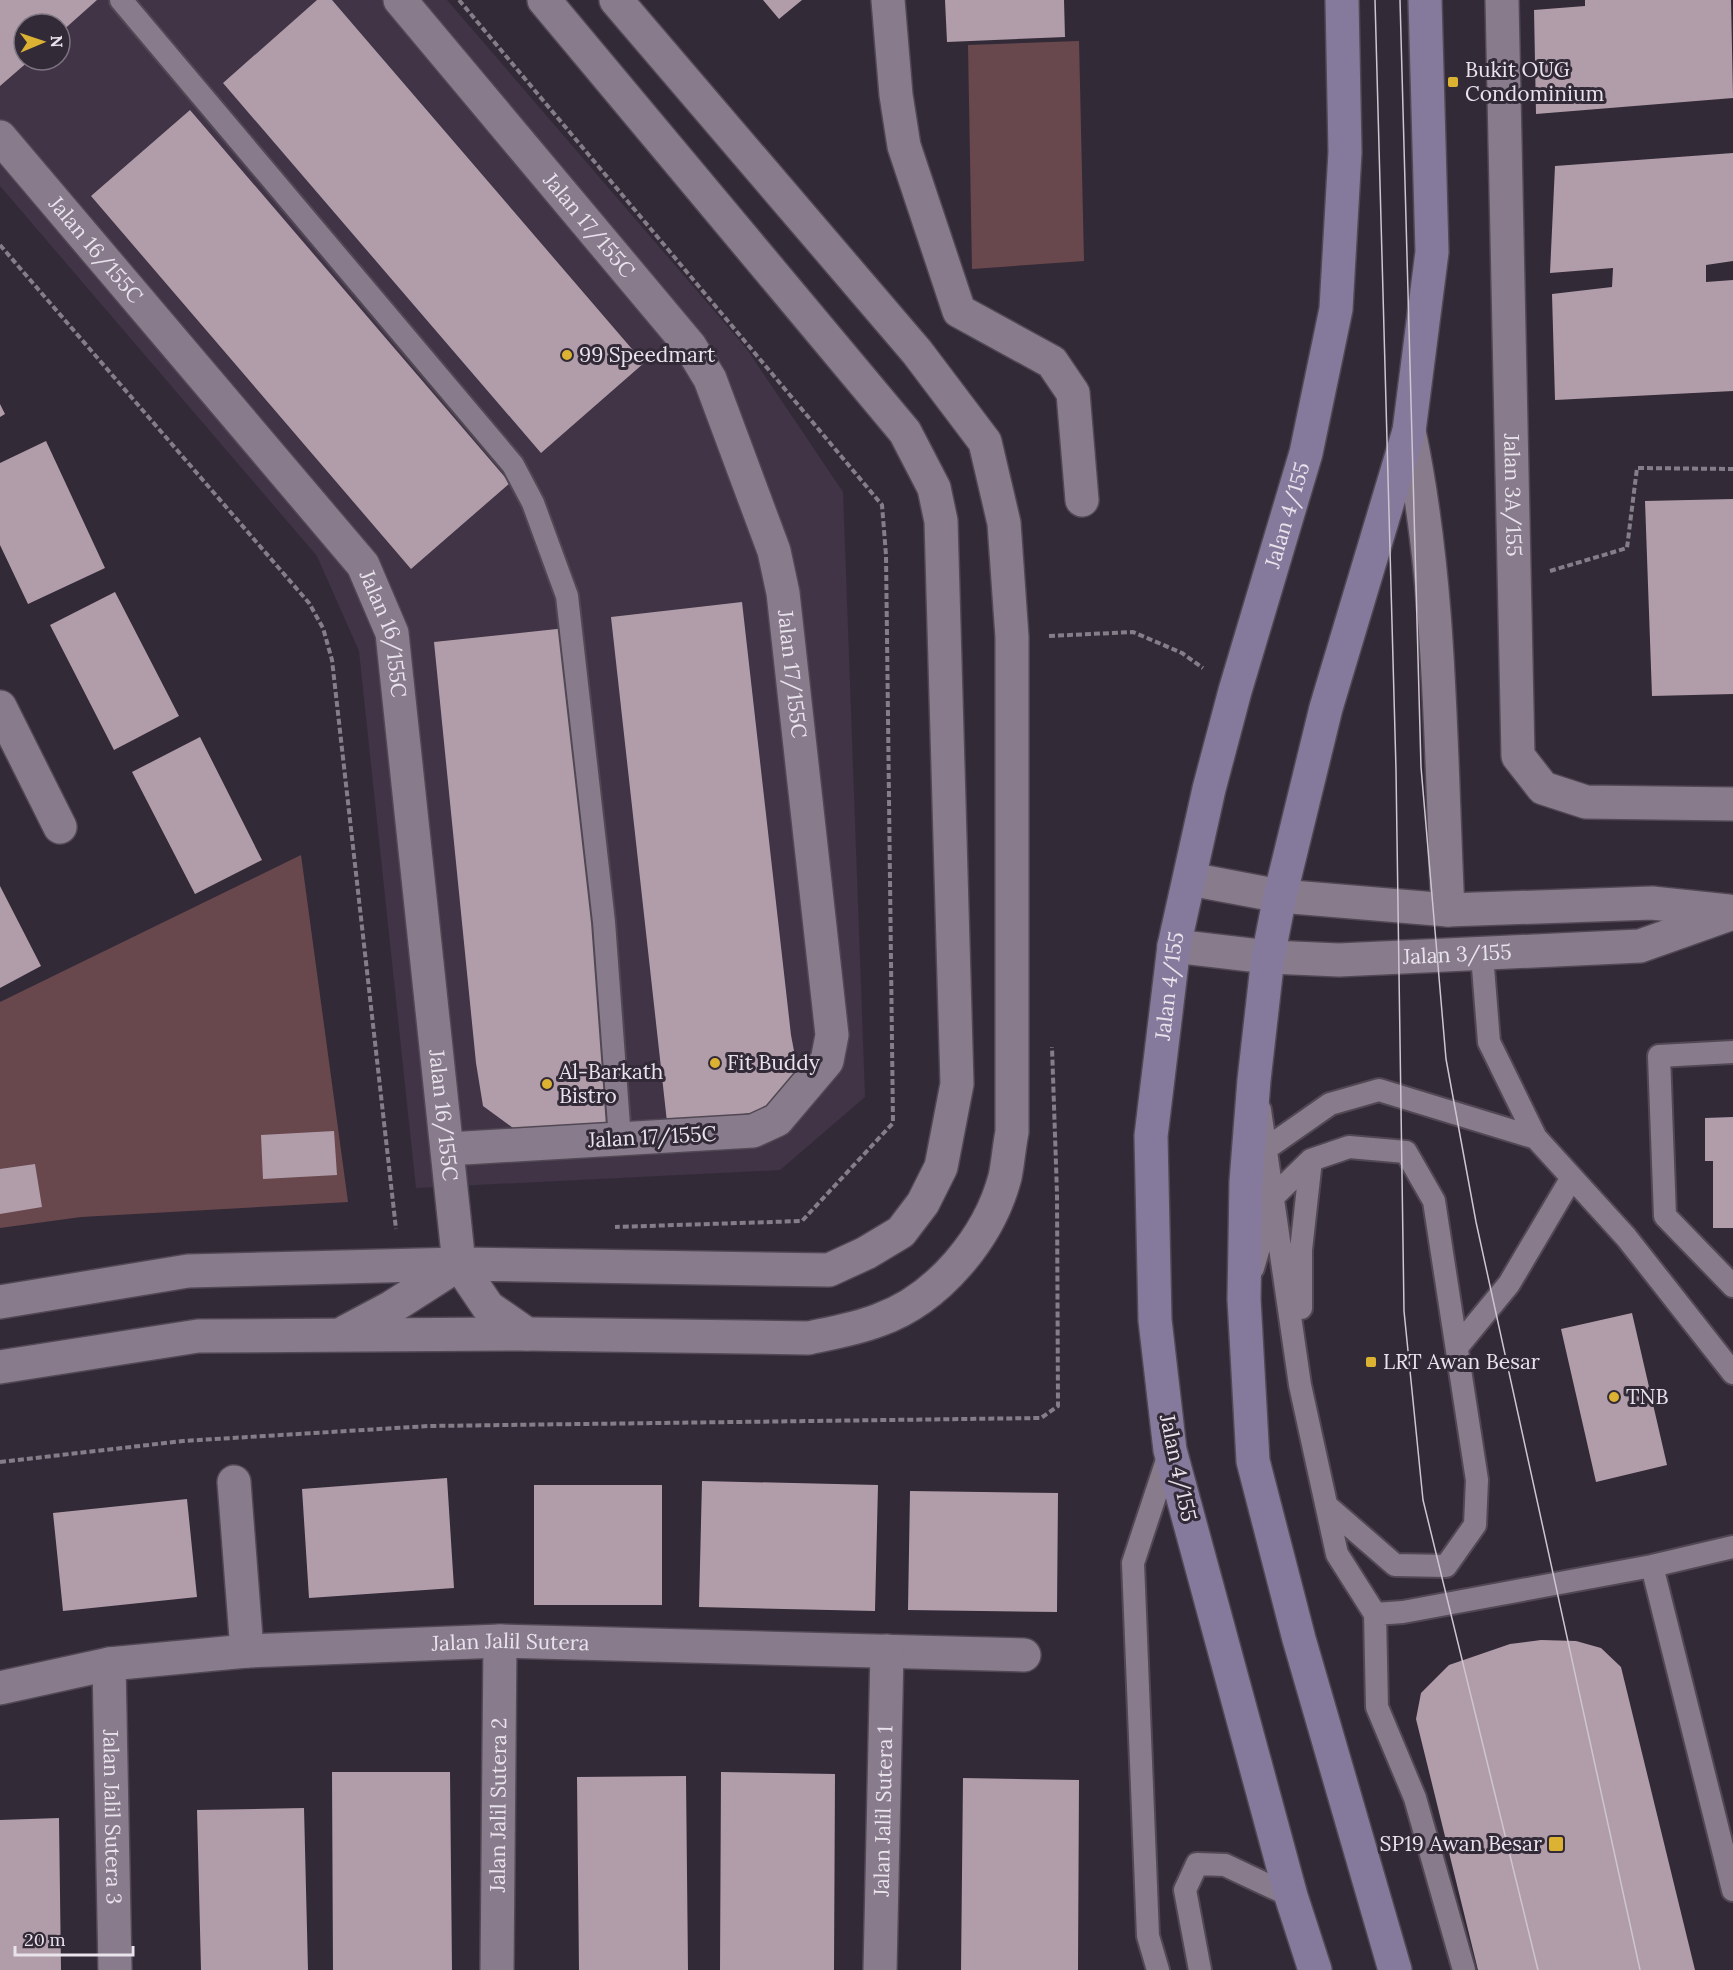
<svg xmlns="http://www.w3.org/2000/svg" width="1733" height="1970" font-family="Lora,serif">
  <rect width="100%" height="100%" fill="#332a38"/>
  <path fill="#403446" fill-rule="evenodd" d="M0,0H447L746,348L843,492L865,1097L780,1170L416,1188L359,651L317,556L0,186ZM24,24H60V60H24Z"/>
  <path fill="#69484d" d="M1079,41L1084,261L972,269L968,45Z
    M301,855L348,1202L81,1217L0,1228V1002Z"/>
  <path fill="#b19da9" d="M0,0H97L60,33V24H24V60H30L0,86Z
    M317,0H332L644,363L541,453L223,83Z
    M763,0H802L779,19Z
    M945,0H1064L1065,37L947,42Z
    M1585,0H1731L1733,98L1536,114L1534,10L1585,6Z
    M190,110L510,483L411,569L91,196Z
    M1733,153V261L1706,265V282L1733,280V391L1555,400L1552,294L1612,287L1613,268L1550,273L1555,166Z
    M0,404L5,414L0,417Z
    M46,441L105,568L28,604L0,545V463Z
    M1733,499V694L1652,696L1645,501Z
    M115,592L179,716L114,750L50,625Z
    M742,602L791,1035L798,1072L770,1111L667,1122L611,617Z
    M566,628L618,1124L524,1136L483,1106L476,1063L434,642Z
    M200,737L262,860L195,894L132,772Z
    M0,886L41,966L0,988Z
    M1733,1117V1228H1713V1161H1705V1118Z
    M334,1131L337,1175L263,1179L261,1135Z
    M35,1164L42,1207L0,1214V1169Z
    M1632,1313L1667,1465L1596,1482L1561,1329Z
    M447,1478L454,1588L309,1598L302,1489Z
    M702,1481L878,1485L875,1611L699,1607Z
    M534,1485H662V1605H534Z
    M910,1491L1058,1493L1057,1612L908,1610Z
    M187,1499L197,1597L63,1611L53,1513Z
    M1541,1640L1576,1641L1601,1648L1621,1667L1695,1970H1478L1416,1719L1421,1693L1449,1665L1510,1644Z
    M332,1772H450L452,1970H333Z
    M721,1772L835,1774L834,1970H720Z
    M686,1776L688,1970H579L577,1777Z
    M963,1778L1079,1780L1078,1970H961Z
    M304,1808L308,1970H201L197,1810Z
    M59,1818L61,1970H0V1820Z"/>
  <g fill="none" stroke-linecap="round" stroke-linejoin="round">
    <defs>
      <path id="lane" d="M121,0L513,465L533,503L567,596L604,922L620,1139
        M1482,955L1489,1042L1536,1138L1626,1237L1733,1373
        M1733,1052L1659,1056L1665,1216L1733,1286
        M1260,1110L1300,1385L1337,1554L1375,1614L1377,1707L1415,1798L1464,1970
        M1260,1159L1267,1148L1330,1104L1379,1090L1536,1138
        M1253,1268L1274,1196L1311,1160L1349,1147L1406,1152L1434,1201L1477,1480L1475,1525L1446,1566L1395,1565L1327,1506
        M1301,1308V1250L1311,1160
        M1458,1346L1509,1284L1571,1179
        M1652,1566L1733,1890
        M1375,1614L1403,1612L1652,1566L1733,1547
        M1158,1970L1148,1936L1133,1563L1170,1451
        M1200,1970L1185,1890L1197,1864L1225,1865L1291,1896"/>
      <g id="street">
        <path id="s1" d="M400,0L690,346L710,379L774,551L783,593L832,1035L827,1061L777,1120L753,1131L448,1149"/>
        <path d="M888,0L896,95L904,146L959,311L1052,362L1073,393L1082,500"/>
        <path id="s2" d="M1502,0L1518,756L1543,788L1586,802L1733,804"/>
        <path id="s3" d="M0,137L363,565L392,633L459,1264L488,1307L527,1334"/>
        <path d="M1409,431C1442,588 1440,751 1448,910"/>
        <path d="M0,707L60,827"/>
        <path d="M1190,879L1280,896L1448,910L1652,903L1728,911"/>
        <path id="s4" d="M1174,946L1268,957L1339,960L1640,946L1733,913"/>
        <path d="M0,1302L188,1271L459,1264L829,1270L866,1253L901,1232L923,1203L941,1167L957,1084L941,521L934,488L905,432L544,0"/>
        <path d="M345,1332L392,1307L459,1264"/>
        <path d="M0,1367L198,1336L527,1334L808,1338C832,1333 856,1329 879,1320C938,1299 989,1238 1005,1177C1008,1163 1009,1147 1012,1132V637L1004,523L985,442L917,352L616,0"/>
        <path d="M234,1482L247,1651"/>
        <path id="s5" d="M109,1664L115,1970"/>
        <path id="s6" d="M0,1688L109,1664L247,1651L500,1641L1024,1655"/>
        <path id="s7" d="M497,1970L500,1641"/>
        <path id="s8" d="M880,1970L887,1651"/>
      </g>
      <g id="secondary">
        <path id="s9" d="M1315,1970L1291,1896L1170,1450L1155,1320L1151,1136L1174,946L1209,789L1235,691L1306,453L1336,309L1345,152L1342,0"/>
        <path d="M1395,1970L1299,1639L1253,1461L1244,1299L1246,1182L1254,1080L1268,957L1280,896L1326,708L1409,431L1432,252L1425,0"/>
      </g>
    </defs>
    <use href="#lane" stroke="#514854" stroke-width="26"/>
    <use href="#street" stroke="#514854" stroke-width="36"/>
    <use href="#secondary" stroke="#514854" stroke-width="36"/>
    <path stroke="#857e89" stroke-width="4" stroke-dasharray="6 3" stroke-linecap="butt" d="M459,0L882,505L886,555L893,1123L802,1221L615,1227
      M0,245L309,603L323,628L332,660L396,1229
      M1550,571L1627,548L1637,468L1733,469
      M1049,636L1133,632L1182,653L1203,668
      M0,1462L183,1441L429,1426L1041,1418L1058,1406L1057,1194L1052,1047"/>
    <use href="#lane" stroke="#877b8c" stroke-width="22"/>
    <use href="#street" stroke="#877b8c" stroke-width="33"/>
    <use href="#secondary" stroke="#857a9c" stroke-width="33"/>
    <path stroke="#cdc6d0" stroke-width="1.5" d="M1375,0L1396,770L1404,1311L1423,1500L1538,1970
      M1400,0L1421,767L1446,1059L1476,1222L1640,1970"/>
  </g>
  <g fill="#dcb233" stroke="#332a38" stroke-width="2">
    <rect x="1447" y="76" width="12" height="12" rx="3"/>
    <circle cx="567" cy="355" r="6"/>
    <circle cx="715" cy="1063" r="6"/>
    <circle cx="547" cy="1084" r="6"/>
    <rect x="1365" y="1356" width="12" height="12" rx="3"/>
    <circle cx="1614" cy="1397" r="6"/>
    <rect x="1548" y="1836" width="16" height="16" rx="3"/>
  </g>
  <g text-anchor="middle" stroke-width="6" stroke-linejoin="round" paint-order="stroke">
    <g font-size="21" fill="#e9e3ec" stroke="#332a38" text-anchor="start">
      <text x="1465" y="77">Bukit OUG<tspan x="1465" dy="24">Condominium</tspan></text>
      <text x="579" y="362">99 Speedmart</text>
      <text x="727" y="1070">Fit Buddy</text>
      <text x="559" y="1079">Al-Barkath<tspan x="559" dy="24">Bistro</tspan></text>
      <text x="1383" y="1369">LRT Awan Besar</text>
      <text x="1626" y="1404">TNB</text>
      <text x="1542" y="1851" text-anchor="end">SP19 Awan Besar</text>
    </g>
    <g font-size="21" fill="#e9e3ec" stroke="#332a38">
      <text dy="7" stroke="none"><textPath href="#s1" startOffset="294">Jalan 17/155C</textPath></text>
      <text dy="7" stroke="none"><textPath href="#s3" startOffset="148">Jalan 16/155C</textPath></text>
      <text dy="7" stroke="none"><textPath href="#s2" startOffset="495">Jalan 3A/155</textPath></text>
      <text dy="7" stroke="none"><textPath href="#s9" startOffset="1492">Jalan 4/155</textPath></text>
      <text dy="7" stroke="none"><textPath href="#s3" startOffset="634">Jalan 16/155C</textPath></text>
      <text dy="7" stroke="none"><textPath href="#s1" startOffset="798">Jalan 17/155C</textPath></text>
      <text dy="7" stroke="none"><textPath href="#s4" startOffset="284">Jalan 3/155</textPath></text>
      <text dy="7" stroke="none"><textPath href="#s9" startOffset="1006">Jalan 4/155</textPath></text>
      <text dy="7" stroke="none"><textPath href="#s3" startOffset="1120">Jalan 16/155C</textPath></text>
      <text transform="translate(652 1137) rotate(-3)" y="7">Jalan 17/155C</text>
      <text transform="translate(1178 1468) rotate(78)" y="7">Jalan 4/155</text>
      <text dy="7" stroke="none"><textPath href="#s6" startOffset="514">Jalan Jalil Sutera</textPath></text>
      <text dy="7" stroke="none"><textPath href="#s7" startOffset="165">Jalan Jalil Sutera 2</textPath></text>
      <text dy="7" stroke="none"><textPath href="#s8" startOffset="159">Jalan Jalil Sutera 1</textPath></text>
      <text dy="7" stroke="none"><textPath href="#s5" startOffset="153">Jalan Jalil Sutera 3</textPath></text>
    </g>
  </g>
  <g transform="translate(42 42) rotate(88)"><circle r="28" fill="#332a38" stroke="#7c7480" stroke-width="1.5"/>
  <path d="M0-4.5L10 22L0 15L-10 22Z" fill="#dcb233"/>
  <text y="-9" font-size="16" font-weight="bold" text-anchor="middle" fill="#e9e3ec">N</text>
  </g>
  <path d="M15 1946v9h118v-9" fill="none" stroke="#e9e3ec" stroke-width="3"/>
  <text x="24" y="1946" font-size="18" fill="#e9e3ec" stroke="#332a38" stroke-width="4.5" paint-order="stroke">20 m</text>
</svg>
